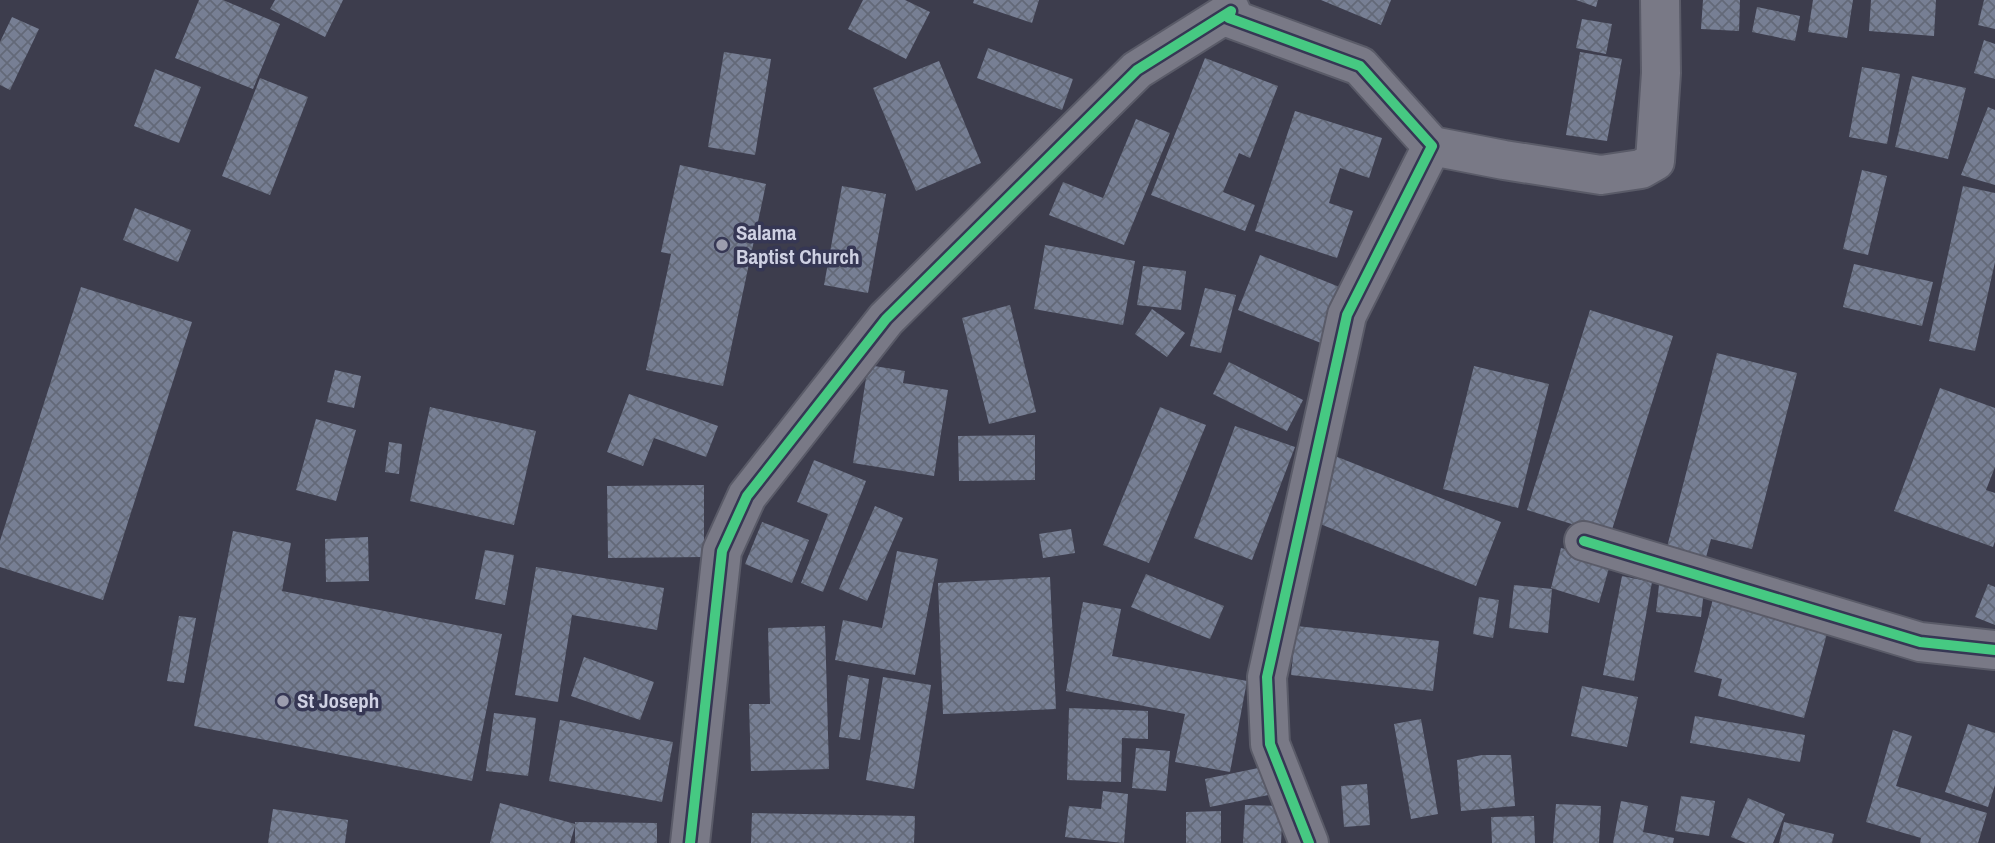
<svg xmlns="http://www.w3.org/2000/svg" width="1995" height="843" font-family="'Archivo Narrow',sans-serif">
  <defs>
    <pattern id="building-cross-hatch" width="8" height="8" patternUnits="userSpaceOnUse" patternTransform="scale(1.75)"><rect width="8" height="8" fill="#777f94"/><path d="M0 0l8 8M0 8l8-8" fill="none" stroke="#636978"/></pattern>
  </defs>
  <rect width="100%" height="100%" fill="#3d3d4d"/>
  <path fill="url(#building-cross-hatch)" d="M199,0H223L280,24L253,89L175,58Z
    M275,0H343L325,37L270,9Z
    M863,0H905L930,12L906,59L848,29Z
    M974,0H1039L1032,23L973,3Z
    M1321,0H1391L1381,25Z
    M1576,0H1598L1596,7Z
    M1703,0H1740L1739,31L1701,29Z
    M1813,0H1853L1847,38L1808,32Z
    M1871,0H1936L1934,36L1869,31Z
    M1984,0H1995V29L1978,25Z
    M1757,7L1800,16L1795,41L1752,32Z
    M12,17L39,29L10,90L0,85V42Z
    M1582,19L1612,24L1606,54L1576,48Z
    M1984,40L1995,44V79L1974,73Z
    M988,48L1073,79L1062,110L977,78Z
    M724,52L771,59L755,155L708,147Z
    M1580,52L1622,59L1607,141L1566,135Z
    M1205,58L1278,86L1250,158L1239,153L1223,192L1255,205L1245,231L1151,195Z
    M939,61L981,163L916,191L873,88Z
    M1862,67L1900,74L1887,144L1849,137Z
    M155,69L201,87L179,143L134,126Z
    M1912,76L1966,88L1948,159L1895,147Z
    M260,78L308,97L270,195L222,176Z
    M1988,107L1995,110V185L1961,175Z
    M1295,111L1382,138L1369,178L1340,168L1329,203L1353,211L1337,258L1255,231Z
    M1136,119L1170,133L1124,245L1049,215L1063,182L1103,198Z
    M680,165L766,184L723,386L646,370L671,254L661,252Z
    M1862,170L1887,176L1868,255L1843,249Z
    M842,186L886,194L868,293L824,285Z
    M1963,186L1995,193V262L1975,351L1929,341Z
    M135,208L191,230L178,262L123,240Z
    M1045,245L1135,261L1123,325L1034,309Z
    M1260,255L1347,290L1326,345L1238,310Z
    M1854,264L1933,282L1922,326L1843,307Z
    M1143,266L1186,271L1181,310L1137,305Z
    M81,287L192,322L103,600L0,567V541Z
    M1205,288L1236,295L1221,353L1190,346Z
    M1010,305L1036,412L989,424L962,318Z
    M1152,309L1185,333L1167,357L1135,334Z
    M1590,310L1673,336L1610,536L1527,510Z
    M1717,353L1797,373L1752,549L1711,539L1705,561L1666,551Z
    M1229,362L1303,400L1287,431L1213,394Z
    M868,365L905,371L903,383L948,390L934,476L853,463Z
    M1474,366L1549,384L1518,508L1443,489Z
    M335,370L361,376L354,408L327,402Z
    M1940,388L1995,408V467L1986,490L1995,493V541L1993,547L1894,511Z
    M629,394L718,426L706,457L654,438L643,466L607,452Z
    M430,407L536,431L514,525L410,501Z
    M1160,407L1206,425L1149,563L1103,545Z
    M316,419L356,430L336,501L296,490Z
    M1235,426L1295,447L1252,560L1194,538Z
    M1035,435V480L959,481L958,436Z
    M389,442L402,444L399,474L385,472Z
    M1335,456L1501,522L1476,586L1310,520Z
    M814,460L866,481L823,592L801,583L828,514L797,502Z
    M704,485V557L608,558L607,486Z
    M875,506L903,518L867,601L839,589Z
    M762,522L809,540L792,583L745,564Z
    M1071,529L1075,553L1043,558L1039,534Z
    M233,531L291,543L282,591L502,634L472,781L194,726Z
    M368,537L369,581L326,582L325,539Z
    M1561,548L1611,561L1599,603L1551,588Z
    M485,550L514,555L505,605L475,599Z
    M897,551L938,559L915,675L835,660L843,620L882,628Z
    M536,567L664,588L657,630L572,615L558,702L515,695Z
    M1146,574L1224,606L1210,639L1131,607Z
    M1622,576L1652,582L1634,681L1603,675Z
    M1050,577L1056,709L943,714L938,583Z
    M1988,584L1995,587V625L1975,617Z
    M1514,585L1552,589L1548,633L1509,628Z
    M1659,585L1704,590L1701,617L1656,612Z
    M1714,595L1829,626L1804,718L1718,696L1722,679L1694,672Z
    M1479,597L1499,600L1493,638L1473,634Z
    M1083,602L1121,609L1112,656L1247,681L1230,772L1175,762L1185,714L1066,691Z
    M179,616L196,618L184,683L167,681Z
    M825,626L829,769L751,771L749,704H770L768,628Z
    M1296,626L1439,641L1433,691L1291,675Z
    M584,657L654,682L640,720L571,696Z
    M848,675L869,679L860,740L839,737Z
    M883,677L931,685L914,789L866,780Z
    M1582,686L1638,697L1627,747L1571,736Z
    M1069,708L1148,711V739L1122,738L1121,782L1067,780Z
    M494,713L536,718L528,776L486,771Z
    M1695,716L1805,735L1800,762L1690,743Z
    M1421,719L1438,814L1411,819L1394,724Z
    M560,720L673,742L662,802L549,781Z
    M1968,724L1995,733V785L1988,807L1945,792Z
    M1893,730L1912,736L1896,786L1987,813L1978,843H1920L1921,838L1866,822Z
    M1136,748L1170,751L1166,791L1132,788Z
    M1482,755H1511L1515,806L1461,811L1457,760Z
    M1268,766L1273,794L1210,807L1205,779Z
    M1367,784L1370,825L1344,827L1341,786Z
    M1103,791L1128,794L1124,843L1065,837L1069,806L1101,809Z
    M1681,796L1715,801L1709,836L1675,831Z
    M1748,798L1785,814L1773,843H1746L1731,837Z
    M1621,801L1648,806L1643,832L1674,838L1673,843H1613Z
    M500,803L575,824V822L657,823V843H575V826L570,843H490Z
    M1556,804L1601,806L1599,843H1553Z
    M1245,805L1283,806L1281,843H1243Z
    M273,809L348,820L345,843H268Z
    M1221,811V843H1186V812Z
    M752,813L915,816L914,843H751Z
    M1534,816L1535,843H1492L1491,817Z
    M1784,822L1834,834L1832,843H1779Z"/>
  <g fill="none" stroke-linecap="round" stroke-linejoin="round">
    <defs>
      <path id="minor" d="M1229,18L1360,66L1432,146L1347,315L1267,677L1270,744L1309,843
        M1432,146L1504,160L1601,175L1641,169L1655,161L1661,73L1660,0
        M1584,541L1920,642L1995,650
        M690,843L722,551L747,496L886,319L1137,70L1231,11L1229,18"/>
    </defs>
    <use href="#minor" stroke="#5a5b68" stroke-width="42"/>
    <use href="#minor" stroke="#797986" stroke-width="38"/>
    <defs>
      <path id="cycleway" d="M1584,541L1920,642L1995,650
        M690,843L722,551L747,496L886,319L1137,70L1231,11L1229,18L1360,66L1432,146L1347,315L1267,677L1270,744L1309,843"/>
    </defs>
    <use href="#cycleway" stroke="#363754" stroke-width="15"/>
    <use href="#cycleway" stroke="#46c982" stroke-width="10"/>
  </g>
  <g fill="#9c9dae" stroke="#363754" stroke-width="2.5">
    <circle cx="722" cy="245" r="7"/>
    <circle cx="283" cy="701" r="7"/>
  </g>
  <g text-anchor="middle" stroke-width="7" stroke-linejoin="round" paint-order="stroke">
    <g font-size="21" font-weight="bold" fill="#cfd1e3" stroke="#363754" text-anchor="start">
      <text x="736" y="240">Salama<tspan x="736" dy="24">Baptist Church</tspan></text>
      <text x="297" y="708">St Joseph</text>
    </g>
  </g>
</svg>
